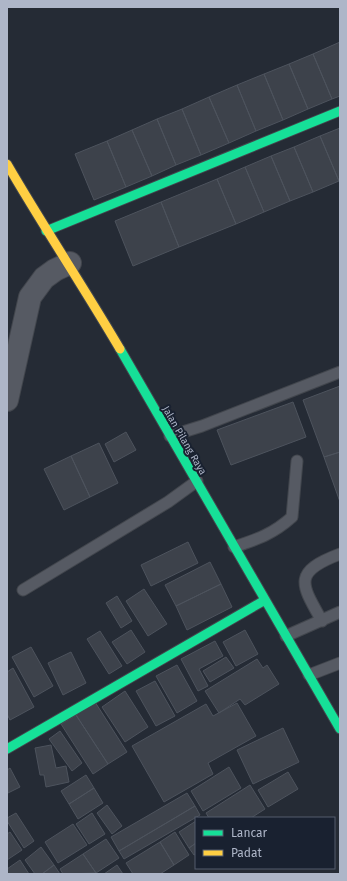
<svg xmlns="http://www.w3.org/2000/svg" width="347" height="881" font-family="'Fira Sans',sans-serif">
  <rect width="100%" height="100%" fill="#252b35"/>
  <path fill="#3d424b" stroke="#4d535d" d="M340,42V96L332,99L313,54Z
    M313,54L332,99L308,109L289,64Z
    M289,64L308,109L283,120L264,74Z
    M264,74L283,120L256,131L237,85Z
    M237,85L256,131L229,143L209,97Z
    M209,97L229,143L201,155L182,109Z
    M182,109L201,155L176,165L157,119Z
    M157,119L176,165L152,176L132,130Z
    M340,128V180L339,181L320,136Z
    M132,130L152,176L126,187L107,141Z
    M320,136L339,181L313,192L294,147Z
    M107,141L126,187L94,200L75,154Z
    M294,147L313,192L290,201L271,156Z
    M271,156L290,201L264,212L245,167Z
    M245,167L264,212L236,224L217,179Z
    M217,179L236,224L179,247L161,202Z
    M161,202L179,247L133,266L115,221Z
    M340,386V452L324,457L303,400Z
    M293,402L306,437L231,465L217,430Z
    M126,432L136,450L114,462L105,444Z
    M99,443L118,483L90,497L71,456Z
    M340,452V502L324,457Z
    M71,456L90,497L64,510L44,469Z
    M188,542L198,563L151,586L141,565Z
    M210,562L221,584L176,606L165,585Z
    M221,584L232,607L187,630L176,606Z
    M144,589L167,624L148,636L126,601Z
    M117,596L132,621L121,628L106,603Z
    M131,630L145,652L127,664L112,642Z
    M245,630L258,654L236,666L223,642Z
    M100,631L122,666L109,674L87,639Z
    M215,641L223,656L199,669L208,686L198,691L181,659Z
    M31,647L53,686L34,697L12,657Z
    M71,652L86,683L63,695L48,663Z
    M226,657L234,668L210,682L203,671Z
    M257,659L263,668L267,665L279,684L245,705L240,699L219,713L205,691Z
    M177,665L197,701L177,713L156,676Z
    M13,668L34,707L10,720L7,714V672Z
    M155,681L175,716L156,726L136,691Z
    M125,691L148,727L125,742L102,707Z
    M95,702L127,752L108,764L76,715Z
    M237,703L256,736L208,763L213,774L164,802L132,746L206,704L213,716Z
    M76,715L108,764L93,774L61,724Z
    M283,728L299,762L253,784L237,750Z
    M60,731L82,763L72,771L49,739Z
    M51,745L56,768L66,766L69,782L46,787L44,775H40L35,748Z
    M229,767L241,788L203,811L191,791Z
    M10,768L20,787L8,793L7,770Z
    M288,772L298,789L268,807L258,790Z
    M86,775L94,788L69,804L61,791Z
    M250,785L265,809L251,818H209L206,813Z
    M94,788L103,803L78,819L69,804Z
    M187,793L195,806L119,851L111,837Z
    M107,805L122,826L112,834L97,813Z
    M195,806L200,815L124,859L119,851Z
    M16,813L34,841L24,848L7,821V818Z
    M92,813L105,834L89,844L76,824Z
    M196,821V843L189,848L179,832Z
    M73,824L87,845L58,863L45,842Z
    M10,832L22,850L7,860V834Z
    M175,832L189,855L174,865L160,842Z
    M106,839L119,858L96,873L83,854Z
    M160,842L174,865L160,874H133L126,863Z
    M196,843V854L194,855L189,848Z
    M41,847L54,865L42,874H35L25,860Z
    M83,854L96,873L63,874L60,869Z
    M20,860L29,874H7V869Z
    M54,865L60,874H42Z
    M117,865L123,874H104Z"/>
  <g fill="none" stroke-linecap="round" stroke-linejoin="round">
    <defs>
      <path id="lane" d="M170,436L202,426L340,372
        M234,547C258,539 273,534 292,517L297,461
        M23,590L168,502L197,481
        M322,621C301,584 292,572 340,554
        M286,636L340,612
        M309,675L340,663"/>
      <path id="street" d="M7,400L30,297L44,278L55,270L70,263"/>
      <path id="fast" d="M46,231L340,111
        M120,349L340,729
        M7,749L265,600"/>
      <path id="slow" d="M7,164C43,226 83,286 120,349"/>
    </defs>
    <use href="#lane" stroke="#42464d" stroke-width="13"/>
    <use href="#street" stroke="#42464d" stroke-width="24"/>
    <use href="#fast" stroke="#42464d" stroke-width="11"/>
    <use href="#slow" stroke="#42464d" stroke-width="11"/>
    <use href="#lane" stroke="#565a63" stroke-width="11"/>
    <use href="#street" stroke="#565a63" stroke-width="22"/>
    <use href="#fast" stroke="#16e098" stroke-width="9"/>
    <use href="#slow" stroke="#ffcf43" stroke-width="9"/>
  </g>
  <g text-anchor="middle" stroke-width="4" stroke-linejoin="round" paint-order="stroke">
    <g font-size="10" fill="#aeb6c8" stroke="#192130">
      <text transform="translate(185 440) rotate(60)" y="4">Jalan Pilang Raya</text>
    </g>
  </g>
  <rect width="347" height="881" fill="none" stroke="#aeb6c8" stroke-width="16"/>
  <rect x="195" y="817" width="140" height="52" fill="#192130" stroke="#555d6d"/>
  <rect x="203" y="830" width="20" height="6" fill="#16e098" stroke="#555d6d"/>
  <text x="231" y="837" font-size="12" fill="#aeb6c8">Lancar</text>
  <rect x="203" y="850" width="20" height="6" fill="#ffcf43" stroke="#555d6d"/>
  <text x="231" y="857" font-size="12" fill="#aeb6c8">Padat</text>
</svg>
